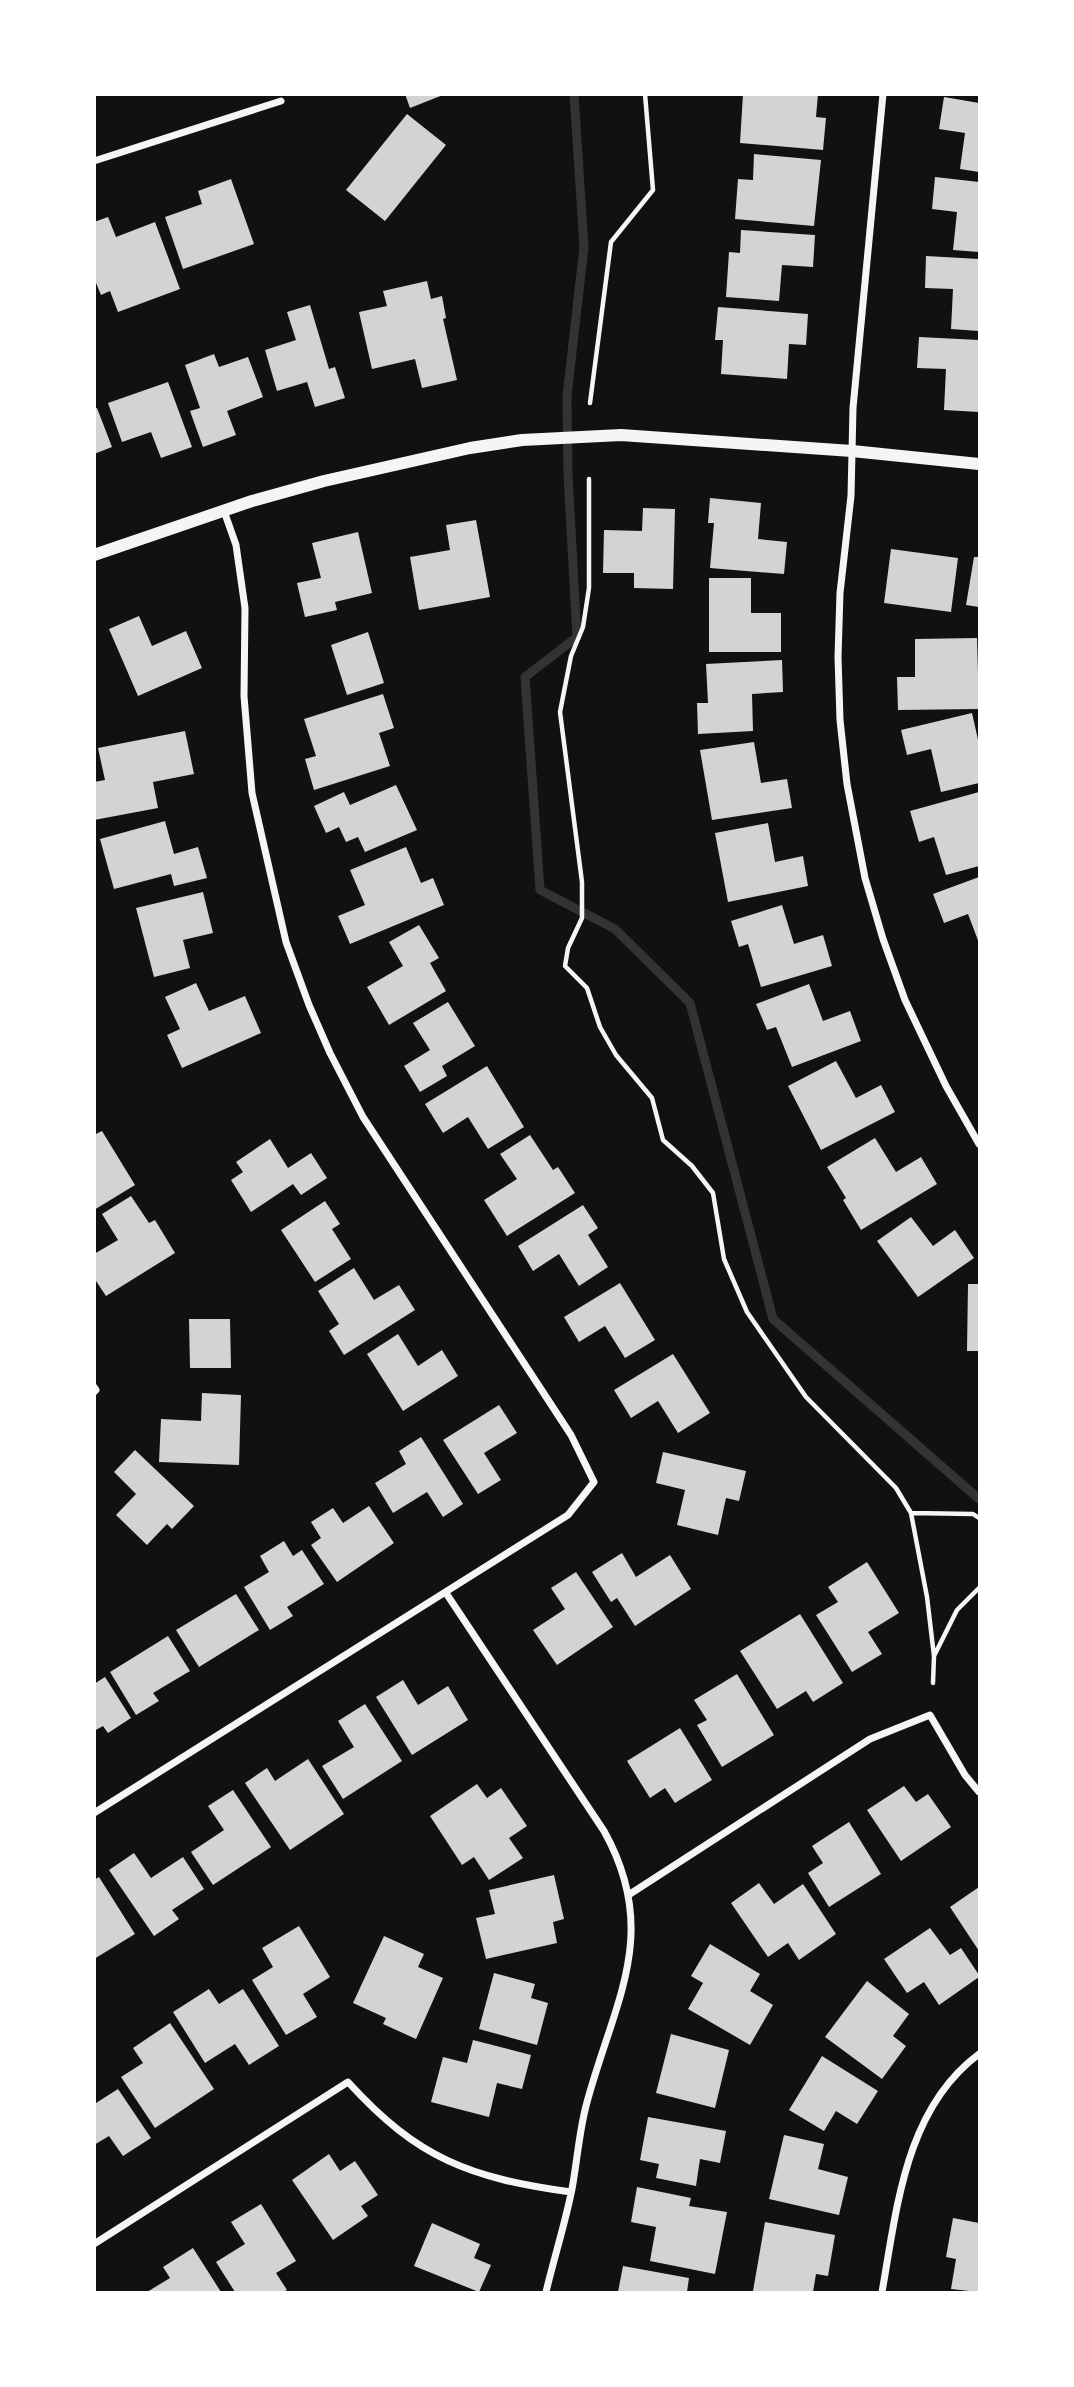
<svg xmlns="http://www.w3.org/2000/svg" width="1074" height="2387" font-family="'DM Sans',sans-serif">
  <rect width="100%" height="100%" fill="#111"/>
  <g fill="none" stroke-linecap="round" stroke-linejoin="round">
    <path stroke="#333" stroke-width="9" d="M574,94L584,247L567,396L568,475L577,637L525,677L540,890L615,929L690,1003L773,1319L979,1499"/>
  </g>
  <path fill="#d3d3d3" d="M405,94H443V95L410,108Z
    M743,94H818L816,117L826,118L823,150L740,143Z
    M944,97L979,103V172L960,169L965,133L939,129Z
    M407,114L446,145L385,221L346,190Z
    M754,154L821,160L814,226L735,219L738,179L753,180Z
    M935,177L979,182V252L953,250L957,212L932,209Z
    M231,179L254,244L183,269L165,217L202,204L198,191Z
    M108,217L116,237L155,222L180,289L118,312L110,291L101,295L94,278V222Z
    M741,230L815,235L813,267L782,265L779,301L726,297L729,252L740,253Z
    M926,256L979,259V331L951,329L953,289L925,288Z
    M427,281L431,299L442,296L446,318L443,319L457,380L422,388L415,359L372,369L359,312L387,306L383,291Z
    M310,305L329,369L335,367L345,398L315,407L307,382L277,391L265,350L296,340L287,312Z
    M718,307L808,314L806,345L789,344L787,379L721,374L723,340H715Z
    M919,337L979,340V412L944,410L946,369L917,368Z
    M214,354L219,367L248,357L263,397L227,411L236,435L203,447L190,411L200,408L185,365Z
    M168,382L192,447L161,458L151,432L122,442L108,403Z
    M97,408L112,447L94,454V409Z
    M710,498L761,503L758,539L787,542L784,574L710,568L714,523H708Z
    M643,508L675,509L673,589L634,588V573H603L604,530L642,531Z
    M476,520L490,597L419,610L410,557L450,550L446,525Z
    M358,532L372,593L335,602L337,610L305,617L297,583L321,578L312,543Z
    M891,549L958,558L951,612L884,603Z
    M974,557H979V607L966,605Z
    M709,578H751V613H781V652H709Z
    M139,616L152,646L186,631L202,668L138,696L109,629Z
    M368,632L384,683L347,695L331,645Z
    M977,638L979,709L898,710L897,677H915V639Z
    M782,660L783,692L752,694L753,731L698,734L697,703H708L706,664Z
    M383,694L394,728L379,733L390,766L314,790L305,759L316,756L304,719Z
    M972,713L979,744V783L941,792L931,749L907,755L901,730Z
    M185,731L194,774L153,782L158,808L94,820V782L105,780L98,748Z
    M754,742L761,783L787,779L792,808L712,820L700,750Z
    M396,785L417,830L365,852L358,837L346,842L339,827L326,833L314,806L344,792L350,805Z
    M979,792V866L946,875L934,837L919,842L910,811Z
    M165,821L174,854L198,847L207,878L174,886L171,874L114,889L100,839Z
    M768,823L775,862L803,856L808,886L728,902L715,833Z
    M406,847L421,883L433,878L444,905L350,944L338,916L365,905L350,870Z
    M979,877V943L968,914L944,923L933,894Z
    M203,892L213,933L183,940L190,968L154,977L136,908Z
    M782,905L794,944L823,935L832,966L761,987L748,944L739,947L731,921Z
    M419,925L439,958L430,963L446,991L389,1025L367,987L403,966L389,942Z
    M196,983L209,1011L245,996L261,1033L182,1068L167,1035L180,1029L165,997Z
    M809,984L823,1021L850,1011L861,1041L792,1067L776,1027L767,1030L756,1004Z
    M448,1002L475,1046L442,1066L447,1076L420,1092L404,1066L430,1050L413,1023Z
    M836,1061L856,1098L881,1085L895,1112L821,1150L788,1086Z
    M487,1066L524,1127L488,1149L468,1117L443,1133L425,1104Z
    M102,1131L135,1185L94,1210V1135Z
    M530,1135L553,1170L558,1167L575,1193L507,1236L484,1200L517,1179L500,1154Z
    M875,1138L896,1172L921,1157L937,1184L861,1230L843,1200L846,1198L827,1167Z
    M270,1139L288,1168L311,1153L327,1178L301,1195L293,1184L251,1212L231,1180L243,1172L236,1162Z
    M131,1196L149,1223L155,1220L175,1253L106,1296L94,1278V1254L118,1240L102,1214Z
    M325,1201L340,1224L332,1229L351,1259L315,1282L281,1230Z
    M583,1205L598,1228L588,1235L608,1267L579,1286L559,1254L533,1271L518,1246Z
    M911,1217L933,1246L955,1230L974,1258L918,1297L877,1241Z
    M354,1268L374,1300L399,1285L415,1310L344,1355L329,1331L339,1324L318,1291Z
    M620,1283L655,1340L625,1358L605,1326L579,1342L564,1317Z
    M968,1284H979V1351H967Z
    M189,1319H230L231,1368H190Z
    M398,1334L418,1366L442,1350L458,1376L403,1411L367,1354Z
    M673,1354L710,1413L678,1433L658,1401L631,1418L614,1390Z
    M202,1393L241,1395L239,1465L159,1462L161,1419L201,1421Z
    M499,1405L517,1433L484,1453L501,1480L478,1494L443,1440Z
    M421,1437L463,1504L443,1517L427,1492L393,1513L375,1483L406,1464L399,1451Z
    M135,1450L194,1506L172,1529L167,1524L147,1545L116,1515L136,1494L114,1472Z
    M663,1452L746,1471L739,1501L726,1498L718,1535L677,1525L685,1490L656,1483Z
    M369,1506L394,1543L337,1582L311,1545L321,1538L311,1522L333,1508L343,1523Z
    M284,1541L293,1556L302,1550L324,1584L287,1607L293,1616L270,1630L244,1587L269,1572L260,1556Z
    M622,1553L636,1577L670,1555L691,1589L635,1626L617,1598L611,1602L592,1572Z
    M867,1562L899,1613L868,1632L882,1654L852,1672L816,1615L838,1602L828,1587Z
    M576,1572L613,1627L557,1665L533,1630L565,1609L551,1588Z
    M236,1594L259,1630L199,1667L176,1630Z
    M800,1614L843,1683L813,1702L806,1691L777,1709L740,1651Z
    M168,1636L190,1671L153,1693L159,1701L136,1715L110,1672Z
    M737,1674L774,1735L722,1767L697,1725L707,1720L694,1700Z
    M105,1677L131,1718L108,1733L103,1726L94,1731V1684Z
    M403,1680L418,1705L448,1686L468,1720L412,1755L376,1697Z
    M365,1704L402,1761L343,1799L322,1766L354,1747L338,1721Z
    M680,1728L712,1780L675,1803L665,1788L650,1798L627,1761Z
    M308,1759L344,1814L290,1850L245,1783L267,1768L275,1781Z
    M477,1784L487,1798L501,1788L527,1826L509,1838L523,1858L489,1880L474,1857L462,1865L430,1816Z
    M904,1786L916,1802L928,1794L951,1827L901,1861L867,1810Z
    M233,1790L271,1847L213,1885L191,1852L224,1830L208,1806Z
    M849,1822L881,1874L829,1907L808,1873L823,1863L812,1846Z
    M134,1853L151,1878L183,1857L204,1889L172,1910L179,1919L154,1936L109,1870Z
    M554,1875L564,1919L553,1922L557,1943L486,1959L476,1918L495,1914L489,1890Z
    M99,1877L135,1934L94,1959V1880Z
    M759,1883L774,1904L803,1884L836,1934L799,1960L788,1943L768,1957L731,1903Z
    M979,1887V1951L950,1907Z
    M299,1926L330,1977L303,1994L317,2017L286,2035L252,1980L273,1967L262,1948Z
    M930,1928L950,1955L961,1948L979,1975V1977L939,2005L924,1982L907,1993L884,1959Z
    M384,1936L424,1954L418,1967L443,1978L416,2039L383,2024L386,2018L353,2003Z
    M710,1944L760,1974L750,1991L773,2005L750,2045L688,2009L703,1983L691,1976Z
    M494,1973L535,1984L531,1998L548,2003L537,2045L479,2029Z
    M867,1981L909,2014L893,2036L906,2046L882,2079L825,2037Z
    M209,1989L219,2004L243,1989L279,2046L249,2065L235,2044L205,2063L173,2012Z
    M170,2023L214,2089L155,2128L121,2077L143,2063L133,2048Z
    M671,2034L729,2050L715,2108L656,2093Z
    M473,2040L531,2055L522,2089L497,2083L489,2117L431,2102L443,2057L467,2063Z
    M822,2056L878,2091L857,2124L836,2111L824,2131L789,2110Z
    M118,2089L151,2138L123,2156L109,2136L94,2145V2100L96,2103Z
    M648,2117L726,2131L720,2163L700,2159L696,2186L656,2178L659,2164L640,2160Z
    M784,2135L824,2144L818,2169L848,2177L839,2215L769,2199Z
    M329,2154L340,2171L355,2161L378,2195L361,2206L368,2216L333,2240L292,2180Z
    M637,2187L691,2198L689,2206L727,2212L715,2274L650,2261L656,2227L631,2222Z
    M261,2204L296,2261L276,2273L287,2290L283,2292H235L216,2262L245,2244L231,2222Z
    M953,2218L979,2223V2292L951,2289L956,2259L946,2257Z
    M765,2222L835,2235L828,2276L816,2274L813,2292L753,2291Z
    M432,2223L480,2244L474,2258L491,2265L479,2292L414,2266Z
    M193,2248L221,2292H147L170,2278L163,2267Z
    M623,2266L689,2278L687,2292H618Z"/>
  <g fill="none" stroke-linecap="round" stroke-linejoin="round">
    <path stroke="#f5f5f5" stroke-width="4.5" d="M590,403L611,242L653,190L645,94
      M589,479V588L583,627L571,656L560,712L582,882V918L568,948L565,966L587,988L600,1027L616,1055L652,1098L663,1140L692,1166L713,1193L724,1259L747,1312L806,1397L896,1488L911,1513L973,1514L979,1518
      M911,1513L927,1597L934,1656
      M933,1683L934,1656L957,1610L979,1588"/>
    <path stroke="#f5f5f5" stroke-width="7" d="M883,94L853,408L851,496L840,593L838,657L840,720L847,784L865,878L883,939L905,1000L946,1086L979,1144
      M94,161L281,101
      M94,1387L96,1390L94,1392
      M446,1593L604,1831C662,1935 613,2003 586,2106C579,2133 577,2162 572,2189C565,2224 554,2258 546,2292
      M94,1813L568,1515L594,1482L571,1435L363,1117L330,1053L309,1005L286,942L252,793L244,696L245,608L236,545L224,511
      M630,1894L870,1739L930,1715L965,1775L979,1792
      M94,2244L348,2082C418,2159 470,2178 571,2192
      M882,2292C897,2208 905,2109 979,2054"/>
    <path stroke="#f5f5f5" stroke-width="12" d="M94,555L252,501L324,481L470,448L522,440L621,435L852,451L979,464"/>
  </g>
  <rect width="1074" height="2387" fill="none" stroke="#ffffff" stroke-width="192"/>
</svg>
